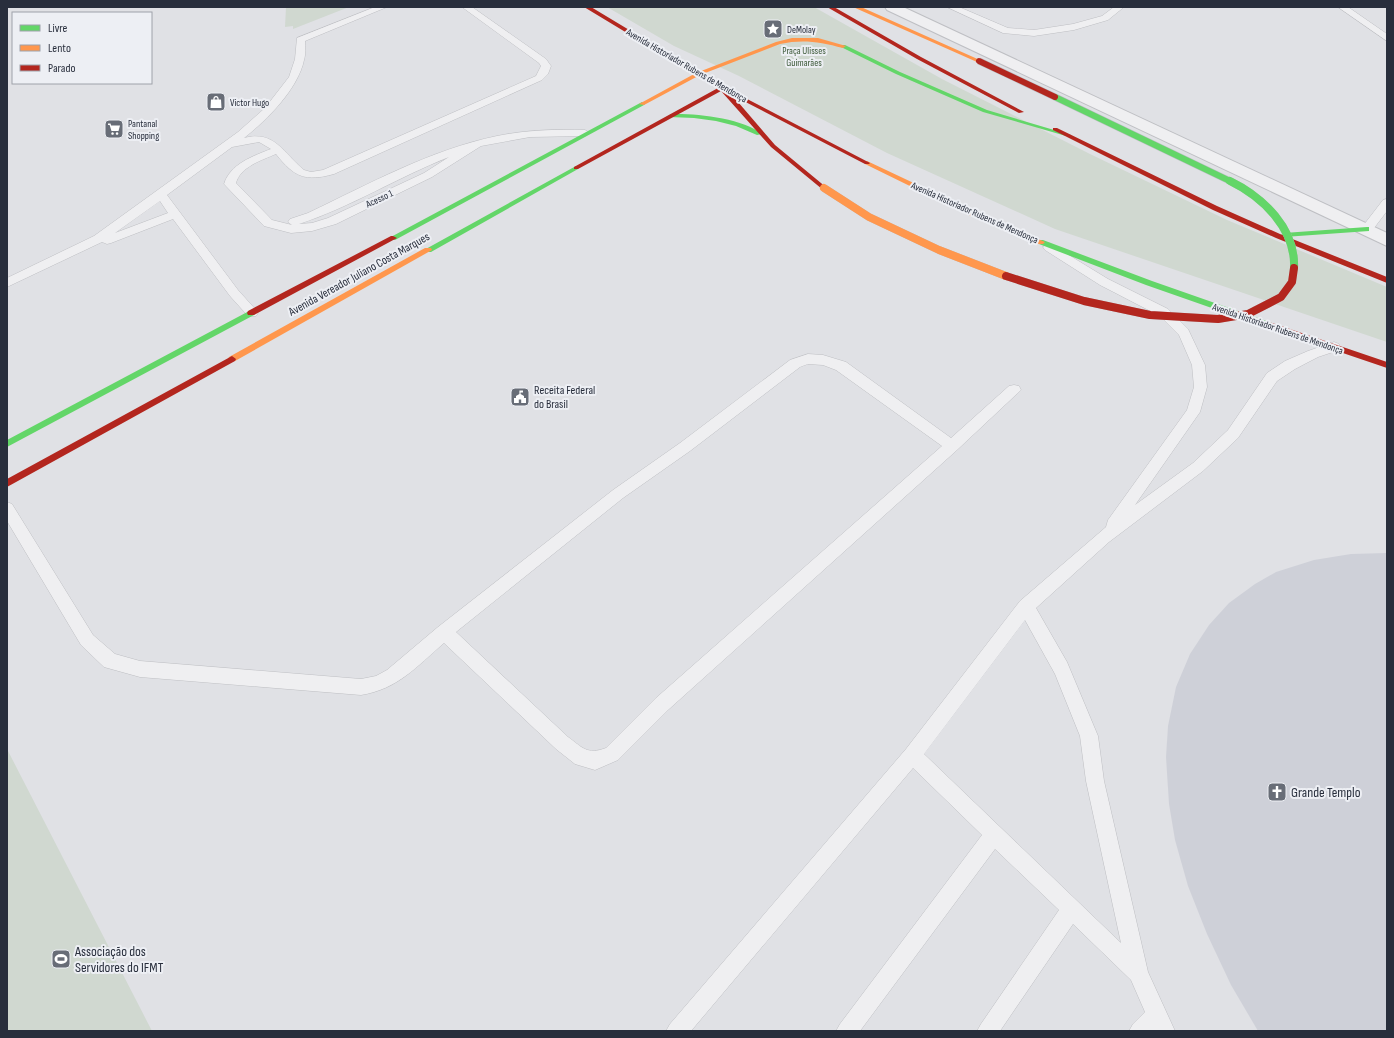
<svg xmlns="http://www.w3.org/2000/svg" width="1394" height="1038" font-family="'Sofia Sans Condensed',sans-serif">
  <rect width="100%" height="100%" fill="#e0e1e5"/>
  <path fill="#ced0d8" d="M1387,553V1031H1258L1231,985L1207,934L1188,886L1175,840L1169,804L1166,757L1168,726L1176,687L1190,654L1209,625L1229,603L1255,584L1276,572L1314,560L1351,554Z"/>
  <path fill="#d0d8d0" d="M286,7H349L293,29V26L285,27Z
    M607,7H814L942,79L1090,154L1227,220L1387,287V342L1055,229L887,153L739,76L674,46Z
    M7,749L152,1031H7Z"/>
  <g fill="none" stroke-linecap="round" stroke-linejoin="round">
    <defs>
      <path id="lane" d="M375,7H387L305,41C305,47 306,54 304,60C298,89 267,120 244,138C275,130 283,153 304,170L311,172L323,170L536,76L541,66L539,63L462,7H472L546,59L551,66L548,74L542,80L334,174C305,182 294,177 276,154C262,160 240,167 236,183L272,220L292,225L288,222L290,219L308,213C369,184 430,150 497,136C526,130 556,129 585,130L590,133L585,136L530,137L481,146L432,177L336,224L312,231L291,233L264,226L224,184C230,164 253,156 271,149L259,142L232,147L167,195L238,290L256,310L258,313L256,316H248L230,296L173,219L111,243L107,244L102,242L7,287V278L94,236L238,132L265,108L289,77L295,59L297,38ZM449,157L424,173L328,218L312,223L299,224C351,207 398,177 449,157ZM160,201L168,213L115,233Z
        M947,7H959L1008,28L1034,30L1073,24L1102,16L1114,7H1124L1108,20L1074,30L1034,36L1003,33Z
        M1338,7H1348L1387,34V41Z
        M1387,199V211L1371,232H1363L1361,229L1363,226L1383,200Z
        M1049,243L1108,279L1168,309L1188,329L1205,365L1207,387L1200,412L1135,505L1193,463L1228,430L1267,373L1285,361L1308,351L1334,342L1339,344L1340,347L1339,350L1318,357L1295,369L1277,381L1238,438L1203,471L1109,542L1036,608L1067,662L1098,736L1104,781L1148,972L1175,1031H1129L1133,1024L1145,1012L1131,980L1073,924L1000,1031H977L981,1024L1059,910L995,849L860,1031H836L840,1024L982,835L913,768L691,1031H666L670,1024L906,749L1020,601L1106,527L1108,520L1187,410L1194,387L1192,365L1179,335L1160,316L1100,285L1045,250L1043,247ZM1025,620L1055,674L1080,736L1086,781L1121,943L924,754Z
        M808,354L823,355L846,362L951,438L1009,386L1014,385L1019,386L1021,390L957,450L668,710L618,760L595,770L575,764L556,749L444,643C416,667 398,689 361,695L140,677L104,667L81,645L7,521V502L12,504L93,635L115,654L140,661L361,679L376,676L387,670L438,627L613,490L680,443L790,360ZM808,364L823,365L836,370L942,446L656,698L606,748C587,755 583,748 568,737L456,632L623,498L690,451L800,367Z"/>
      <path id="street" d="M885,7H903L1387,233V246L887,10Z"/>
    </defs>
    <use href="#lane" stroke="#bebfc3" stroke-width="1"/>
    <use href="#street" stroke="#bebfc3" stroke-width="2"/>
    <use href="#lane" fill="#efeff1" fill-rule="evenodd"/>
    <use href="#street" fill="#efeff1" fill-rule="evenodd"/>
    <path fill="#63d668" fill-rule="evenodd" d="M841,45H845L900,72L987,110L1071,135L1066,136L983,112L896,74L841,47Z
      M642,102L645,104L644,105L395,240H393L389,238Z
      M671,114C695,113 743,118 762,134L757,135L736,126L716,121L694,118L669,117L668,116Z
      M576,166L578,167V169L431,252H425L424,250Z
      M1367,227H1369V231L1284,237L1281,235L1284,233Z
      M1039,240H1043L1152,281L1272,323L1273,325L1269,328L1266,327L1146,285L1039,244Z
      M251,310L255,313L254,315L7,447V440Z"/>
    <path fill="#ff974d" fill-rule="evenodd" d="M853,7H861L982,61L977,62Z
      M792,38H818L846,46L843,48C820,42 803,39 780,44L700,75L644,105L639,104L696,73L776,42Z
      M867,161L973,211L1045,242L1043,244H1039L969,215L865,164V162Z
      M425,248H431L432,250L235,361H229L228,359L229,357Z"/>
    <path fill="#b3261e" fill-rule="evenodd" d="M584,7H591L724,87L870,163L869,164H865L732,95L775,145L827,188L824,190L822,189L771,147L721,91L578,169H574V167L718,88Z
      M827,7H834L921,57L1024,112L1019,113L917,59Z
      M1053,128H1057L1217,206L1280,234L1387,277V283L1276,238L1213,210L1053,130Z
      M391,236H393L397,238L254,315H248L247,313L248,311Z
      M1269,322L1387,362V368L1266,327L1265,325Z
      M232,356L236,359L235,361L7,487V479Z"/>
    <defs>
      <path id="fast-bridge-far1" d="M1055,97L1232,182"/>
      <path id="fast-bridge" d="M1230,181C1263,197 1296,229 1294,268"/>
      <path id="slow-bridge" d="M824,188L869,217L939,250L1006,276"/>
      <path id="jam-bridge-far1" d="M979,61L1055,97"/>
      <path id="jam-bridge" d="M1006,276L1084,301L1150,315L1218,319L1248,314L1281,297L1292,282L1294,268"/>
    </defs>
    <use href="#fast-bridge-far1" stroke="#bcbec3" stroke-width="7" stroke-linecap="butt"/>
    <use href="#fast-bridge" stroke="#bcbec3" stroke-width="8" stroke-linecap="butt"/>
    <use href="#slow-bridge" stroke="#bcbec3" stroke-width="8" stroke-linecap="butt"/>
    <use href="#jam-bridge-far1" stroke="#bcbec3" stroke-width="7" stroke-linecap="butt"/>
    <use href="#jam-bridge" stroke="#bcbec3" stroke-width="8" stroke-linecap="butt"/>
    <use href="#fast-bridge-far1" stroke="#63d668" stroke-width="6"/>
    <use href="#fast-bridge" stroke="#63d668" stroke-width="8"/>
    <use href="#slow-bridge" stroke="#ff974d" stroke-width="8"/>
    <use href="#jam-bridge-far1" stroke="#b3261e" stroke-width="6"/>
    <use href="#jam-bridge" stroke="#b3261e" stroke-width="8"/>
  </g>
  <defs>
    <symbol id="sight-square" viewBox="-11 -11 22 22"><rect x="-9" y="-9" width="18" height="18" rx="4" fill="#686d77" stroke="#edeff4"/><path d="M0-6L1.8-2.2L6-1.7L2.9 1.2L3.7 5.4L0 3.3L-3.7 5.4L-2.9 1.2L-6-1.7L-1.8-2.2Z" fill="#fff"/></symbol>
    <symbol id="shop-square" viewBox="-11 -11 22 22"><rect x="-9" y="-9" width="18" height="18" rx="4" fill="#686d77" stroke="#edeff4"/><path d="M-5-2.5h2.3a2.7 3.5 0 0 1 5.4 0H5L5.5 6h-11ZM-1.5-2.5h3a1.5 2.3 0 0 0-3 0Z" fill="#fff"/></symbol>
    <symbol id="supermarket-square" viewBox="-11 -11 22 22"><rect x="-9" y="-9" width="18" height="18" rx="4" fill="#686d77" stroke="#edeff4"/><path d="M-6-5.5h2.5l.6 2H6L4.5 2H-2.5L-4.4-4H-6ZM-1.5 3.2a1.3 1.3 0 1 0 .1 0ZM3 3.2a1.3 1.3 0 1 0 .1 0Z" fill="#fff"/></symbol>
    <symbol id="civic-square" viewBox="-11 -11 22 22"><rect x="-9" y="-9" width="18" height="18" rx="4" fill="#686d77" stroke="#edeff4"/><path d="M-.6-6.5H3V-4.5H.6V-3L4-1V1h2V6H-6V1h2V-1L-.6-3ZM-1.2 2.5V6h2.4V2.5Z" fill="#fff"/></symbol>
    <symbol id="church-square" viewBox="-11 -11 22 22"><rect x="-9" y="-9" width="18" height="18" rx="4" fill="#686d77" stroke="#edeff4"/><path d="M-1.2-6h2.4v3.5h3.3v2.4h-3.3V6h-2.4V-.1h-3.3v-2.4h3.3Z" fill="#fff"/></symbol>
    <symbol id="stadium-square" viewBox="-11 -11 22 22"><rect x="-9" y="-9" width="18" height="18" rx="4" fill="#686d77" stroke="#edeff4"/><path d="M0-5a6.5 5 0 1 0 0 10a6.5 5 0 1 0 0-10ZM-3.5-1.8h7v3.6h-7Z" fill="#fff"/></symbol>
  </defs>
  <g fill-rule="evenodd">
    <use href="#sight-square" x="762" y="18" width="22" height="22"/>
    <use href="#shop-square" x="205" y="91" width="22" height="22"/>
    <use href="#supermarket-square" x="103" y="118" width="22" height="22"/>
    <use href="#civic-square" x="509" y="386" width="22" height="22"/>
    <use href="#church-square" x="1266" y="781" width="22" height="22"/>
    <use href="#stadium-square" x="50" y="948" width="22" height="22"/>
  </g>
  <g text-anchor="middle" stroke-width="4" stroke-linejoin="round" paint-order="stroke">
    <g font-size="10" fill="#282e3c" stroke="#edeff4" text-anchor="start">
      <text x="787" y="33">DeMolay</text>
      <text x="230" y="106">Victor Hugo</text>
      <text x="128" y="127">Pantanal<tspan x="128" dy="12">Shopping</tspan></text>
    </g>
    <g font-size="10" fill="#3a5736" stroke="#edeff4">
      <text x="804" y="54">Praça Ulisses<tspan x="804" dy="12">Guimarães</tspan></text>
    </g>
    <g font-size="10" fill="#282e3c" stroke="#edeff4">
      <text transform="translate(687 65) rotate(30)" y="4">Avenida Historiador Rubens de Mendonça</text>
      <text transform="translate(379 198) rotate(-25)" y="4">Acesso 1</text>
      <text transform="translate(975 212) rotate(24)" y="4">Avenida Historiador Rubens de Mendonça</text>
      <text transform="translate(1278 328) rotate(19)" y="4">Avenida Historiador Rubens de Mendonça</text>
    </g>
    <g font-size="12" fill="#282e3c" stroke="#edeff4">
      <text transform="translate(359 274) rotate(-29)" y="4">Avenida Vereador Juliano Costa Marques</text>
    </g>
    <g font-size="12" fill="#282e3c" stroke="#edeff4" text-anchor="start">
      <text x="534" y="394">Receita Federal<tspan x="534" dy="14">do Brasil</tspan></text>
    </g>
    <g font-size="14" fill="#282e3c" stroke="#edeff4" text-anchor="start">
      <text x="1291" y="797">Grande Templo</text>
      <text x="75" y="956">Associação dos<tspan x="75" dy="16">Servidores do IFMT</tspan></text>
    </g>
  </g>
  <rect width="1394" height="1038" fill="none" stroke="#282e3c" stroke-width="16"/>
  <rect x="12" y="12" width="140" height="72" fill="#edeff4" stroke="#9ea2aa"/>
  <rect x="20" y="25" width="20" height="6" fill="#63d668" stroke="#9ea2aa"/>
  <text x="48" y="32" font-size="12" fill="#282e3c">Livre</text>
  <rect x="20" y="45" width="20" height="6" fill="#ff974d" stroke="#9ea2aa"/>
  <text x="48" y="52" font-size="12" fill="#282e3c">Lento</text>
  <rect x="20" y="65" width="20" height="6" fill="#b3261e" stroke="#9ea2aa"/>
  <text x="48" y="72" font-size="12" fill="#282e3c">Parado</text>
</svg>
